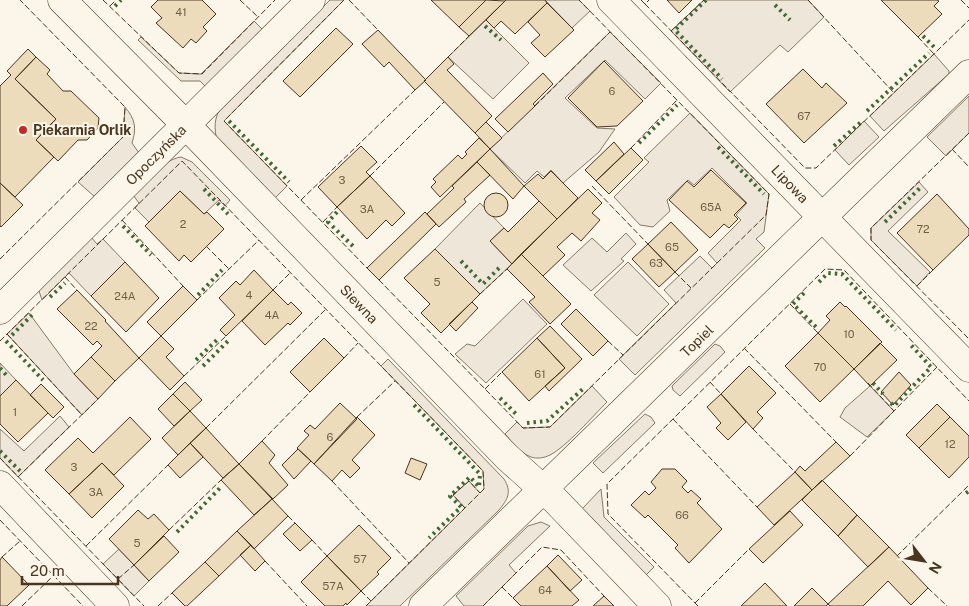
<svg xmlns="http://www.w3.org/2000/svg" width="969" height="606" font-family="'Public Sans',sans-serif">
  <rect width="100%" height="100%" fill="#fbf6e9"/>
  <path fill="#ede6d9" stroke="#887966" d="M330,0H344L224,121L287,186L274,199L216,136C214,124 215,115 223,105Z
    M545,0H579L590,11L572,28Z
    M704,0H808L824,17L788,52L780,45L730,92L671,31Z
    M486,20L529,63L493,99L448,57Z
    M254,21L262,29L205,86L200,81H181L138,40L141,37L179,73L201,74Z
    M610,32L661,83L645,99L605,60L565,98L597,128L615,129L599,152L563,183L551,170L544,177L537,171L525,183L490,149Z
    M934,54L949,71V74L884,131L870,116Z
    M969,96V133L946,156L927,137Z
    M125,107C135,119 137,128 132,143L139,153L95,197L78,182L123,137Z
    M690,113L769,194L764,232L756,239L765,248L635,375L619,359L676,303L664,290L700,256L712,268L717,263L708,253L741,220L736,215L747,203L712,168L694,185L688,180L667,200L670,211L653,227L640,225L614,197L649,162L644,158Z
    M864,121L879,137L849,165L835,150Z
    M181,157L192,162L230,200L225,206L219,200L204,214L180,191L149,222L135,208L139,203L133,195C146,182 162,160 181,157Z
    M919,182L928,192L888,231L930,272L917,286L871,240V228Z
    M480,203L504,228L490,241L512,264L480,294L435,249Z
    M626,233L636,244L621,259L624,261L591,291L563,265L592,238L607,252Z
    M90,236L97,244L103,239L125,262L91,296L69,273L42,300L38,288Z
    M628,262L669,304L637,336L594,295Z
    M523,299L547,324L486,383L455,354L467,344L475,346Z
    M29,313L74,374L98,399L82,415L7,334Z
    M715,344L720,346L725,352L680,396L673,390L672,386Z
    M388,359L504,479C512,492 508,499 499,510L400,606H366L465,508L453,495L469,481L480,493L484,489L483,471L381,366Z
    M0,363L16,380L0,396Z
    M592,386L607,402C593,416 566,447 550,455C544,458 537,459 531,457C520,453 512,442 505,434L517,422L523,428L550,427Z
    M870,386L894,411L867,437L840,417L845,408Z
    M645,414L651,417L655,423L603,473L593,463Z
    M60,416L69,427L18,477L0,458V429L24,451Z
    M601,489L604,517L654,567L645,576L582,509Z
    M541,522L550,526L509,565L516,573L483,606H464L456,596L528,526Z
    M119,549L149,581L134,596L103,564Z"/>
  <path fill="#ecdcbc" stroke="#4a3520" d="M158,0H202L216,14L203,27L207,31L196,43L191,39L183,48L156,23L162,18L151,7Z
    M431,0H486L459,27Z
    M486,0L505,1L469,36L459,27Z
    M506,0H545L547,3L515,34L501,21L494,28L486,20Z
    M667,0H692L679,13Z
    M881,0H937L939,1L934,6L942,14L918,37Z
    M547,3L574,30L545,57L531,43L540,35L528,22Z
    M336,28L353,44L300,97L283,81Z
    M378,30L426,80L415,90L389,62L384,67L362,44Z
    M28,49L36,57L15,79L56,119L36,140L54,157L15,197L0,183V86L11,75L7,71Z
    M36,57L50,70L47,74L63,91H71L99,118L98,128L87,140H78L58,161L36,140L56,119L15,79Z
    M448,57L454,64L447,70L492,116L475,133L424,81Z
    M604,61L643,101L617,126L597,127L568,98Z
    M803,69L822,88L826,83L847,103L804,143L766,104Z
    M543,73L553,84L533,104L535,106L508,132L495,119Z
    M486,122L502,138L490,149L475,133Z
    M479,138L490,149L440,197L431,187L436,182L433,179L458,155L462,159L467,154L465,152Z
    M614,142L624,154L596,181L585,170Z
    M361,146L377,162L366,172L370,176L337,207L318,187Z
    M631,148L643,160L609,194L596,181Z
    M490,149L524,186L513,199L477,162Z
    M477,162L490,175L464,199L466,202L439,227L427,214L454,188L452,186Z
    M711,170L746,203L734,215L738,219L729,228L724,224L710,238L669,200L687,181L694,187Z
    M551,171L578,198L557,219L524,186L538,174L543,179Z
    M370,176L405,213L392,226L386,220L367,239L337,207Z
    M0,183L23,205L1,227L0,226Z
    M588,189L602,203L592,213L600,220L581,241L572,233L557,247L565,255L543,276L521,254Z
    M180,191L204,214L207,212L224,229L191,262L184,255L179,261L145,226Z
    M484 205a12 12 0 1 1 24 0a12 12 0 1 1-24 0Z
    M937,194L969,229V235L933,270L897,233Z
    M539,201L557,219L512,264L490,241L504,228L508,232Z
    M425,212L436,224L379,280L367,268Z
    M671,222L698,250L675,272L648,244Z
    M648,244L675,272L659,287L632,259Z
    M435,249L480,294L441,333L421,313L430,304L404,278Z
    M521,254L571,304L550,324L529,302L535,297L507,269Z
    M125,262L159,298L126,332L91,296Z
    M254,270L273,290L226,336L220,330L235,315L219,298L236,281L240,285Z
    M183,286L197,300L161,336L147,322Z
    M77,290L106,320L105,321L139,358L115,381L91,357L102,346L97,341L93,345L57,309Z
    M273,290L288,305L291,302L302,313L290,325L288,323L265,345L242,321Z
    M472,302L478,308L456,331L449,324Z
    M840,302L845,307L846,306L882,342L854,369L818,333L830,320L826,316Z
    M576,309L608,341L593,356L561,324Z
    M550,326L582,359L549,391L545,386L565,368L537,338Z
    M818,333L854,369L820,402L785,366Z
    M161,336L174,349L166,357L184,376L170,390L139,358Z
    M324,338L344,358L310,392L290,372Z
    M537,338L565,368L529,401L502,372Z
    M880,343L897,360L870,386L854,369Z
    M91,357L115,381L98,399L74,374Z
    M749,366L776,393L757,412L763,418L753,429L721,394Z
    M899,372L911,385L893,405L881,392Z
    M16,380L48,413L18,442L0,424V396Z
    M185,382L202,400L190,411L173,394Z
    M41,384L64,407L53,418L30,395Z
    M173,394L190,411L174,426L158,409Z
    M721,394L746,422L728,440L716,428L721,423L707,407Z
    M340,403L357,419L314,464L297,448L309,435L304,431L310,425L315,429Z
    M937,404L950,417L919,448L906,435Z
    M190,411L206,428L178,455L162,438Z
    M130,417L151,439L114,475L102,463L69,494L45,470L78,438L93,453Z
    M357,417L375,435L352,460L360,468L350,478L342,470L332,481L314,464Z
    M950,417L969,436V457L949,478L919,448Z
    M206,428L239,464L223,478L190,443Z
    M262,441L275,455L269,463L288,485L273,499L239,464Z
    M836,442L850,456L812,490L795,472L800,466L805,471Z
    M190,443L203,457L180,478L168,465Z
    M298,449L311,461L294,479L282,465Z
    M411,458L427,464L420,480L405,473Z
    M102,463L124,486L92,518L69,494Z
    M239,464L272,499L254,515L221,480Z
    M662,469H675L687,481L682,487L688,493L691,490L701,499L697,503L722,529L689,563L675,548L678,545L648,515L645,518L631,505L645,491L649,495L656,488L651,482Z
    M795,472L812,490L774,525L757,507Z
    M822,480L857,515L838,536L802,500Z
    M272,499L288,516L254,549L237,531Z
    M138,510L148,519L154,514L169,530L134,565L109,539Z
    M790,511L803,525L763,563L749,549Z
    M857,515L889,547L868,567L838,536Z
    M295,523L312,540L300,551L283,534Z
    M359,525L391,558L377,572L379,574L361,591L327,556Z
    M237,531L251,545L219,576L205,562Z
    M164,536L179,552L149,581L134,565Z
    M251,545L265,561L255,571L240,555Z
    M889,547L928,588L911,605L888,581L863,606H830L828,604Z
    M558,555L582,580L570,591L547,566Z
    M327,556L361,591L347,605L346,603L343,606H325L301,582Z
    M2,557L29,585L7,606H0V560Z
    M205,562L219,576L187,606H185L172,593Z
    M547,566L579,600L572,606H521L513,598Z
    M765,583L787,606H741Z
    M812,588L828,604L826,606H794Z
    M604,596L614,606H593Z"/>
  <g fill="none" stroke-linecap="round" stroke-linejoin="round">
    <defs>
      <path id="minor" d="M62,0L186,125L507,457L555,500L657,606
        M611,0L969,368
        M0,310L311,0
        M0,485L115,606
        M423,606L969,74"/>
    </defs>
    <use href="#minor" stroke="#4a3520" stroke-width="29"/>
    <use href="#minor" stroke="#fbf6e9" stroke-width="28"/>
    <path stroke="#436837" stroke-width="4" stroke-dasharray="2.5 4" stroke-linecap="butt" d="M706,0L675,30L722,79
      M775,5L790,20
      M115,6L121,0
      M485,26L501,40
      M923,36L936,49
      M867,111L929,53
      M229,121L289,182
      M639,143L677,105
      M834,146L861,122
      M718,147L764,194
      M204,189L228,214
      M337,212L328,222L354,247
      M885,222L921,187
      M123,226L151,255
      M461,261L483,284L501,266
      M819,282L828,273L842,274L896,330
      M804,293L793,304L817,328
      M198,295L222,270
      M50,297L65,283
      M12,335L32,315
      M6,341L43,380
      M196,360L219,338
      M203,366L229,340
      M0,368L8,377
      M873,383L883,394
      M500,398L516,414
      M891,403L894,406L931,367L910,344
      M414,405L480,474L479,487L470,477L450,496L461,507L429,538
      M527,423L547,421L584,388
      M0,451L20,471
      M966,493L969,491
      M177,532L220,488"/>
    <path stroke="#4a3520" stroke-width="1" stroke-dasharray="6 2.5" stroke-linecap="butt" d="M103,0L179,73L202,74L275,0
      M240,0L258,17
      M344,0L224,121L367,268
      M349,0L378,30
      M641,0L645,4L649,0
      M808,0L894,93
      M961,0L969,8
      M645,4L805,168H816L969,20
      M110,6L116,0
      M671,31L704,0
      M918,37L934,54
      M448,57L469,36
      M535,106L610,32
      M969,133L871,228V240L969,339
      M631,148L677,100
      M952,149L969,167
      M370,176L444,102
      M592,186L648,244
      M301,200L415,90
      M122,220L183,286
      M323,222L337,207
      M206,246L229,269
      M0,259L123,137L125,107L20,0
      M675,272L691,288
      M65,277L77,290
      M379,280L523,428L550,427L766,215L769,194L579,0
      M917,286L933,270
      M273,290L290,273
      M480,294L507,269
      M197,300L259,240
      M790,304L818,333
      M7,334L82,415
      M0,341L182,161L483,471L484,489L366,606
      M608,341L623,355
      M744,348L836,442
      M344,358L358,343
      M184,376L226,336
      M710,382L721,394
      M868,383L894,411
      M485,389L502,372
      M357,417L395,381
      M673,419L757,507
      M206,428L326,309
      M753,429L795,472
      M262,441L310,392
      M850,456L937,367
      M0,458L144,606
      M18,477L98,399
      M332,481L409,563
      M465,508L453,495L469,481L480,493
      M288,516L295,523
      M0,520L83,606
      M169,530L221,480
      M312,540L327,556
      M86,546L168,465
      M897,556L969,485
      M2,557L20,541
      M265,561L307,606
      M118,579L134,565
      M502,587L513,598
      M928,588L947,606
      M361,591L371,601
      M695,603L749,549
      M22,606L53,576
      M158,606L172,593
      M483,606L542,547L561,550L604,596
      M698,606L608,514L607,484L825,269L844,270L969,401"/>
  </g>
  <circle fill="#c62828" stroke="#fbf6e9" stroke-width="2" cx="23" cy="130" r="5"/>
  <g text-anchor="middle" stroke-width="4" stroke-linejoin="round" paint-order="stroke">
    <g font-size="11" fill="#725f47">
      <text x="181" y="16">41</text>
      <text x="612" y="95">6</text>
      <text x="804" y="120">67</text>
      <text x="342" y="184">3</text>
      <text x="711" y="211">65A</text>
      <text x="367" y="213">3A</text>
      <text x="183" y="228">2</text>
      <text x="923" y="233">72</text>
      <text x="672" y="251">65</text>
      <text x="656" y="267">63</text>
      <text x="437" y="286">5</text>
      <text x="249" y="299">4</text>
      <text x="125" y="300">24A</text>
      <text x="272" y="319">4A</text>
      <text x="91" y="330">22</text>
      <text x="849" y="338">10</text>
      <text x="820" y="371">70</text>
      <text x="540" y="378">61</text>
      <text x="15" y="416">1</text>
      <text x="330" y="441">6</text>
      <text x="950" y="448">12</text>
      <text x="74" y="471">3</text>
      <text x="96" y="496">3A</text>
      <text x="682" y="519">66</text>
      <text x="137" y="547">5</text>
      <text x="360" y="563">57</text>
      <text x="333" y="590">57A</text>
      <text x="545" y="594">64</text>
    </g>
    <g font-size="14" font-weight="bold" fill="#4a3520" stroke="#fbf6e9" text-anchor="start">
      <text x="33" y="135">Piekarnia Orlik</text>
    </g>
    <g font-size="14" fill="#4a3520" stroke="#fbf6e9">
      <text transform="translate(156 155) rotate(-45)" y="5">Opoczyńska</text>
      <text transform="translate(790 184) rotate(46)" y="5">Lipowa</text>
      <text transform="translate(359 304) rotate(46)" y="5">Siewna</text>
      <text transform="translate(697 341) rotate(-44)" y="5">Topiel</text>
    </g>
  </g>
  <g transform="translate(924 561) rotate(121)" stroke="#fbf6e9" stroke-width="4" paint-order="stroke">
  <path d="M0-4L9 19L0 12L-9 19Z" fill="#4a3520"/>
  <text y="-8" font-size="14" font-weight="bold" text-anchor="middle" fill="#4a3520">N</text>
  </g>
  <path d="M22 576v8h96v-8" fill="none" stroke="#4a3520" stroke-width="2.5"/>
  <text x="30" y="576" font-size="15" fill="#4a3520" stroke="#fbf6e9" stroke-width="4" paint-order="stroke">20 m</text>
</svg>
